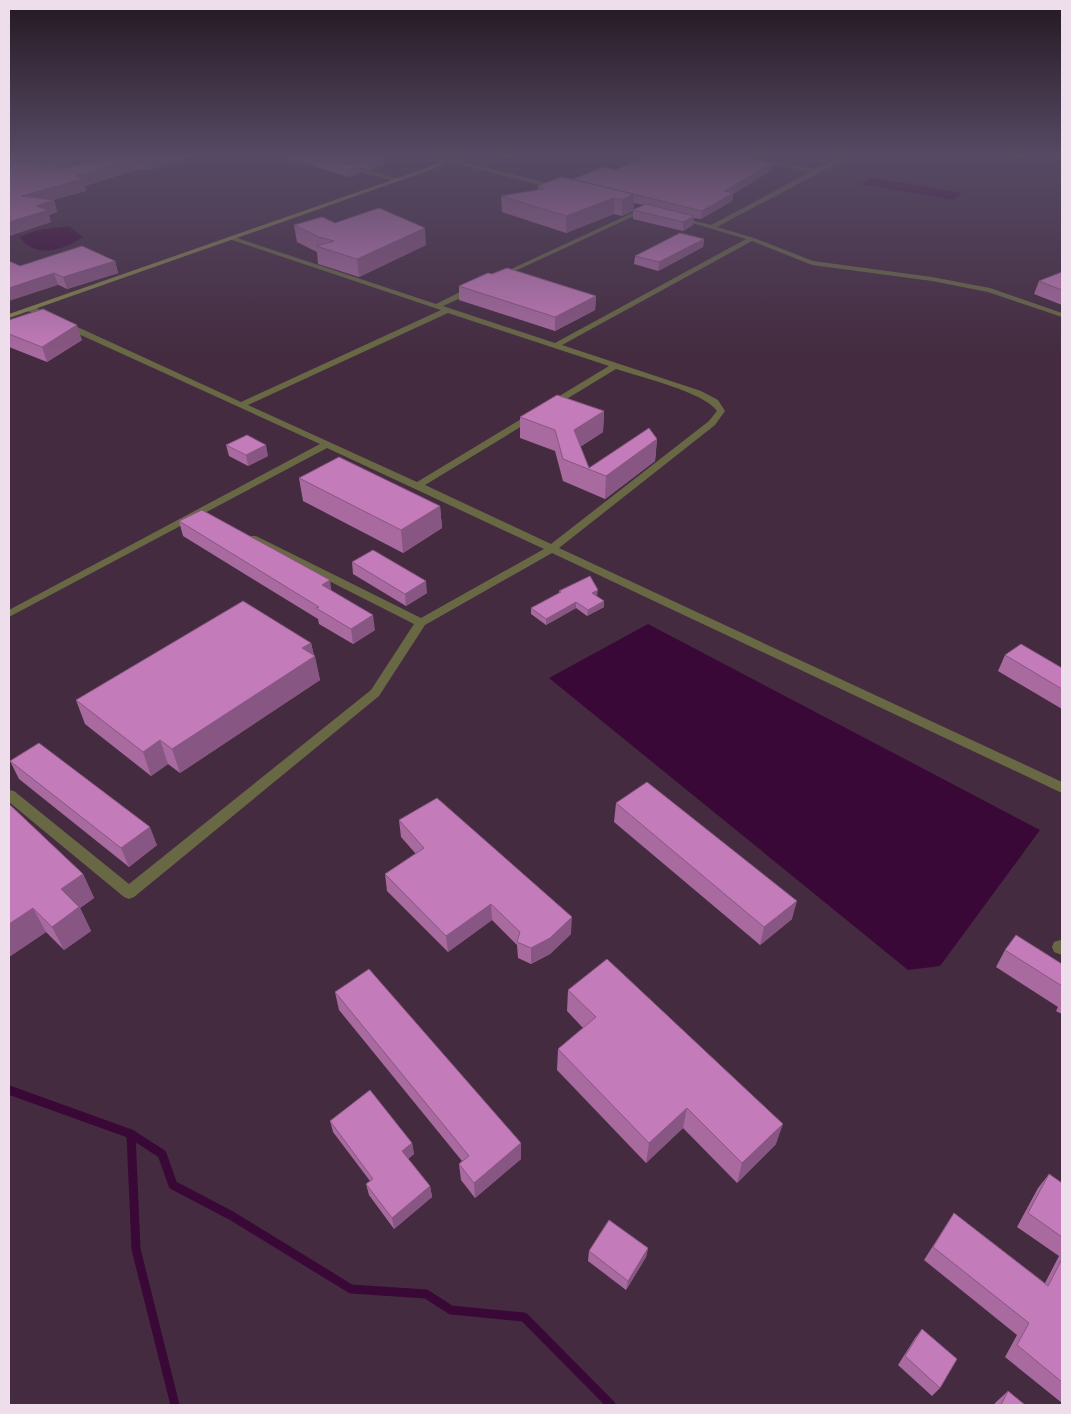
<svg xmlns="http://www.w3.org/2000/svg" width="1071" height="1414" font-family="'DejaVu Sans',sans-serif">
  <rect width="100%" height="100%" fill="#442b40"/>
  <path fill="#3a0836" d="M870,177L961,193L954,200L861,184Z
    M69,226L83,237C70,246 47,256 31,247C26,245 22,240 19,237L38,230Z
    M648,624L1040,830L940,966L908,970L549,678Z"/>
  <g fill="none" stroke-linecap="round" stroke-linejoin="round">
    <path stroke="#3a0836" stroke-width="9" d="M9,1090L131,1134L136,1249L175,1405
      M131,1134L162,1154L173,1185L232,1216L351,1289L426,1294L451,1310L524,1317L611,1405"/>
    <path fill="#686944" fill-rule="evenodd" d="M735,156L814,169L845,156H851L717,227L754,238L813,261L932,277L990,288L1062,313V317L988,292L932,281L812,265L752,241L562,345L701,391L718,400L725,411L715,425L559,548L1062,782V793L552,553L425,625L379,696L134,897L129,899L124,897L9,802V790L14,791L129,884L371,690L414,624L248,540V536H256L421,618L544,549L327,448L9,617V610L320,444L28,311V307H34L241,402L441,310L229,239V237L231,236L436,304L470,287H476V291L443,306L555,343L746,239L675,218V216L711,225L810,172ZM448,313L609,366L417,482L248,405ZM616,369C640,377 704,392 717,411L709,421L551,544L425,485Z
      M448,158L562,187L563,188L560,190L446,161Z
      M344,164L399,179L400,180L397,182L342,167Z
      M645,207L647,210L500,278L494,277Z
      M1060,940L1062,941V955L1054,952L1052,947L1054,942Z"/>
    <path fill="#858549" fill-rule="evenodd" d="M450,156H456L433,169L9,318V314L429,167Z"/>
  </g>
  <path fill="#a86a9f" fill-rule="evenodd" d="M9,156H193L147,170L138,169L85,186L86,191L53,200H54L57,212L49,215L51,222L9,236Z
    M290,156H377L383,157L384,165L369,170L358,167L359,173L349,177L290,159Z
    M616,170H772L733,194L732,201L701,219L693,218V225L683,231L633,219V211L622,216L614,214L566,233L502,212L501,196L538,190V186L573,179ZM634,203L644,205L633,210Z
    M335,223L426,245L359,277L318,264L317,252L297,242L294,225Z
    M704,239L703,247L658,271L634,264L635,256Z
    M115,261L118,273L67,289L20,266Z
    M1062,272V305L1034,294L1039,281Z
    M459,286L596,296L595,310L555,331L459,300Z
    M9,320L82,340L47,362L9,347Z
    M604,411L603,432L580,447L589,468L657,439L655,461L605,499L563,481L555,451L520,438V417Z
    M226,445L268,456L248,466L229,456Z
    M299,478L440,506L442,528L403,553L303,501Z
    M179,521L331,591L375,630L353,644L319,624L318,619L183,536Z
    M352,562L427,593L406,606L353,574Z
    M559,591L597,596L604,601V607L587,616L576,608L546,625L531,614V608L559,593Z
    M311,643L320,680L180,773L168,764L151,776L85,724L76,700Z
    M1005,655L1062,668V709L998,671Z
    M10,761L157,845L129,867L19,779Z
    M616,803L792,919L760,945L614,822Z
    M9,804L83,874L94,898L80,908L91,931L64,950L46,932L9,957Z
    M399,820L571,934L550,954L531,964L518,958L517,945L492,920L448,952L387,891L385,874L416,854L401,837Z
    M1005,950L1062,964V1014L1056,1011L1058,1007L996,967Z
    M568,990L776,1144L737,1183L683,1128L646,1163L557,1070L558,1049L583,1028L567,1011Z
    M335,992L521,1159L475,1198L461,1180L459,1164L462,1161L339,1010Z
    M330,1121L412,1143L414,1154L408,1159L430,1186L432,1197L394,1229L369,1195L366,1184L370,1181L333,1132Z
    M1049,1174L1062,1183V1403L1005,1357L1017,1335L924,1260L954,1213L1045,1283L1059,1256L1017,1227L1038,1188Z
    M648,1248L646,1257L626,1290L588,1261L589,1251Z
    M922,1329L940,1388L932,1396L898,1365L915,1338Z
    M1008,1391L1025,1405H994L995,1403Z"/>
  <path fill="#885682" d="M85,156H111L58,175L55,164Z
    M154,156H193L147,170L145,158Z
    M383,157L384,165L369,170V162Z
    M136,158L138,169L85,186L86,191L25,208L21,196L75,176Z
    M773,163L772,170L733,194L732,201L701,219L702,211L724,191Z
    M358,167L359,173L349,177V170Z
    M634,194L633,211L622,216V200Z
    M614,198V214L566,233V216Z
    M54,200L57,212L49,215L51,222L9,236V222L36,206Z
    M694,216L693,225L683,231V222Z
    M425,228L426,245L359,277L357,259Z
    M704,239L703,247L658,271L659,262Z
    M115,261L118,273L67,289L63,277Z
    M54,273L58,285L9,301V288Z
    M596,296L595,310L555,331V317Z
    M77,325L82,340L47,362L42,347Z
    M604,411L603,432L573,451L574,430Z
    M657,439L655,461L605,499L606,476Z
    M266,445L268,456L248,466L246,455Z
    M440,506L442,528L403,553L401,530Z
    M330,580L332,595L322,585Z
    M426,581L427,593L406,606L405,594Z
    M598,590L597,596L592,593Z
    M604,601V607L587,616L588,610Z
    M576,602V608L546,625V619Z
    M373,615L375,630L353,644L351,629Z
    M311,643L314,657L315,656L320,680L180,773L172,749L302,648Z
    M160,740L168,764L151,776L143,752Z
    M150,827L157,845L129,867L121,848Z
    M83,874L94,898L80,908L91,931L64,950L52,927L61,889Z
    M797,901L792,919L760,945L764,927Z
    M491,904L492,920L448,952L446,936Z
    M33,908L46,932L9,957V924Z
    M572,917L571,934L550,954L531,964V948Z
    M687,1108L683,1128L646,1163L649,1143Z
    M783,1124L776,1144L737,1183L742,1163Z
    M412,1143L414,1154L404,1162L402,1151Z
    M521,1143V1159L475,1198L474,1183Z
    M430,1186L432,1197L394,1229L392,1218Z
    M648,1248L646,1257L626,1290L628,1281Z"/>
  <path fill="#c37bb9" stroke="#885682" d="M23,156H85L55,164Z
    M110,156H154L145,158H136L75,176L83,179L21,196L54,200L36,206L48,210L9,222V159L54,171Z
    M301,156H318L358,167L349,170Z
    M345,156H377L383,157L369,162Z
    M648,156H736L773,163L724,191L733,193L702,211L573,179L604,167L616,170Z
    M561,177L634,194L622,200L614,198L566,216L501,196L544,189L538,186Z
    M646,204L694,216L683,222L633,210Z
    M379,208L425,228L357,259L316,246L334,241L319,237L294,225L322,217L335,223Z
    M680,233L704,239L659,262L635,256Z
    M82,246L115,261L63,277L54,273L9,288V261L20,266Z
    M507,268L596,296L555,317L459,286L488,273L492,274Z
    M1062,272V290L1039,281Z
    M43,309L77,325L42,347L9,334V320Z
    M557,395L604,411L574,430L589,468L649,428L657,439L606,476L563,459L555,430L520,417Z
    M247,435L266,445L246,455L226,445Z
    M339,457L440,506L401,530L299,478Z
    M202,510L330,580L322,585L373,615L351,629L316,608L319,607L179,521Z
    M373,550L426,581L405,594L352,562Z
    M590,576L598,590L592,593L604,601L588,610L576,602L546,619L531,608L561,592L559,591Z
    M243,601L311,643L302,648L315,656L172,749L160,740L143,752L76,700Z
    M1021,644L1062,668V689L1005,655Z
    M39,743L150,827L121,848L10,761Z
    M647,782L797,901L764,927L616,803Z
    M437,798L572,917L550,938L531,948L517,942L520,932L491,904L446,936L385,874L424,848L399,820Z
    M9,804L83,874L61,889L79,907L52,927L33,908L9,924Z
    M1016,935L1062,964V986L1005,950Z
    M607,959L783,1124L742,1163L687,1108L649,1143L558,1049L596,1017L568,990Z
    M369,969L521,1143L474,1183L459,1164L469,1156L335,992Z
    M370,1090L412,1143L402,1151L430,1186L392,1218L366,1184L373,1179L330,1121Z
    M1049,1174L1062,1183V1237L1028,1213Z
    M954,1213L1048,1286L1062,1259V1382L1017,1345L1029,1323L933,1247Z
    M609,1220L648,1248L628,1281L589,1251Z
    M922,1329L957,1359L940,1388L905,1356Z
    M1008,1391L1025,1405H1001Z"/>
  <linearGradient id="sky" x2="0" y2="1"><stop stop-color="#251823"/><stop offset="0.44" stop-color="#564a64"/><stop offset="1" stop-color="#564a64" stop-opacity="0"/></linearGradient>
  <rect width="1071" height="354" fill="url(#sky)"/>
  <rect width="1071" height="1414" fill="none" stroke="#eeddeb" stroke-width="20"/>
</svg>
